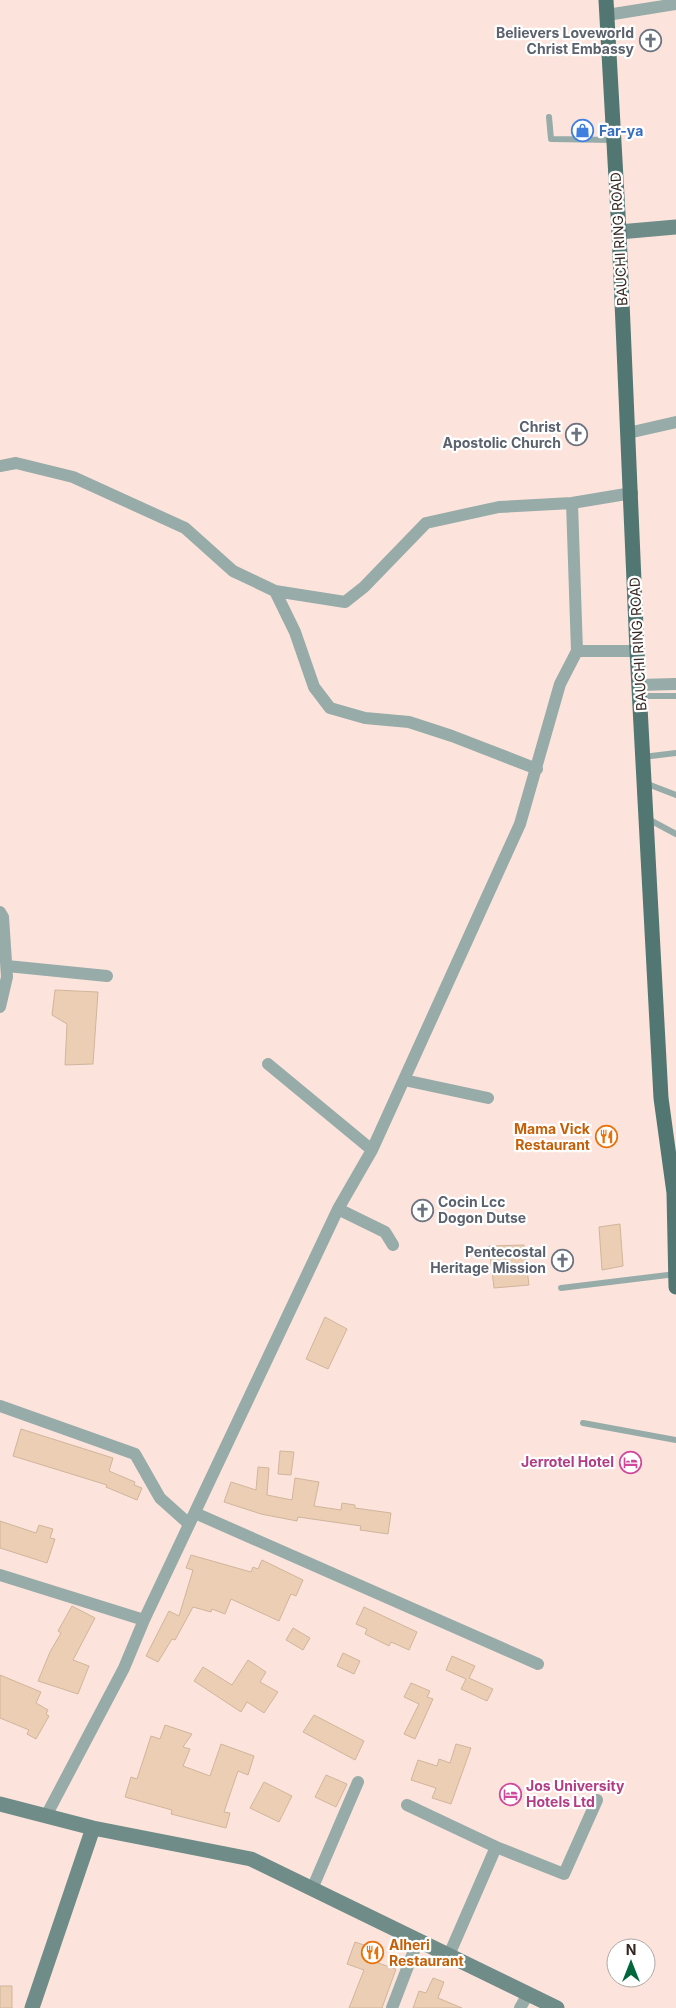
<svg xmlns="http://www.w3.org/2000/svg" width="676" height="2008" font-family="Inter,sans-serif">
  <rect width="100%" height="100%" fill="#fce4dc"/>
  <path fill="#ebceb4" stroke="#d1b59b" d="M55,990L98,992L93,1064L65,1065L67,1024L52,1015Z
    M620,1224L623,1266L602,1270L599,1227Z
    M524,1245L529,1285L494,1288L489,1246Z
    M325,1317L347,1329L328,1369L306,1359Z
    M21,1429L113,1458L109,1471L135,1482L134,1485L142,1488L137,1500L106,1487L107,1485L13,1456Z
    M280,1451L294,1452L291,1475L278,1474Z
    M258,1467L269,1468L267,1495L292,1500L295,1478L319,1482L314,1506L341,1510L342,1503L355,1505V1508L391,1513L388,1534L360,1530L361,1526L298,1517L297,1521L261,1514L224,1502L231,1482L256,1490Z
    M0,1521L36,1533L39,1525L53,1529L50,1538L55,1539L47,1563L0,1548Z
    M191,1555L251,1572L253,1567L258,1569L262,1560L303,1580L296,1596L291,1594L279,1621L231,1599L225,1614L212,1609L211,1612L193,1607L175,1640L172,1639L158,1662L146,1656L169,1611L179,1616L193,1570L186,1568Z
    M72,1606L95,1618L73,1660L89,1666L78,1694L38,1681L50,1652L61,1633L58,1631Z
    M364,1607L417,1632L409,1650L391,1642L389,1646L365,1634L367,1629L356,1624Z
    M293,1628L310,1638L303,1650L286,1640Z
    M343,1653L360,1661L354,1674L337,1666Z
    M452,1656L475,1666L469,1678L493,1689L487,1701L461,1689L466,1679L446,1670Z
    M248,1660L266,1672L260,1682L278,1692L264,1713L247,1702L241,1712L194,1681L203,1667L232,1685Z
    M0,1675L41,1692L36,1703L48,1710L46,1714L49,1716L36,1739L27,1734L29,1730L0,1718Z
    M411,1683L430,1691L427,1697L433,1699L415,1739L404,1734L419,1704L404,1697Z
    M314,1715L364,1741L355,1760L303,1732Z
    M165,1725L192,1734L183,1747L190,1749L183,1766L210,1776L221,1744L254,1756L248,1775L238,1771L224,1812L230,1813L226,1828L171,1814L172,1810L125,1797L131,1777L137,1779L151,1736L160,1739Z
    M456,1744L471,1748L451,1804L432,1798L436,1788L411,1780L418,1760L437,1766L439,1759L450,1763Z
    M326,1775L347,1784L336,1807L315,1797Z
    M264,1782L292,1796L279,1822L250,1808Z
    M355,1942L382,1951L378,1963L396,1969L382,2008H349L364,1970L347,1964Z
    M433,1978L444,1982L438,1998L462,2008H413L419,1991L426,1993Z
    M0,1986H12V2008H0Z"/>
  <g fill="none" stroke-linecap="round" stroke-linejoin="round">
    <path stroke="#97aba9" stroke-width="6" d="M549,117L551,139L614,140
      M640,696H676
      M643,757L676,753
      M645,783L676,795
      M648,819L676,834
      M561,1288L676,1274
      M583,1423L676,1440"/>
    <path stroke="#97aba9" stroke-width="12" d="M607,15L676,4
      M628,433L676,422
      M0,466L16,463L73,477L185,528L233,571L275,591L345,602L364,587L426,523L499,507L572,503L632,493
      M572,503L577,651
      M275,591L295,632L314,687L330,708L365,718L409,722L452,736L537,769
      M639,685L676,684
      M0,912L3,917L7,977L0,1007
      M7,966L107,976
      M268,1064L372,1150
      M404,1080L488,1098
      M338,1209L385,1232L393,1245
      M0,1406L135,1454L160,1498L189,1524
      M195,1513L538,1664
      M0,1575L144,1620
      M407,1805L496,1847L564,1874L597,1800
      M46,1816L124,1668L144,1620L338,1209L372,1150L520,824L560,684L577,651H637
      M312,1889L358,1782
      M449,1955L496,1847
      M392,2008L418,1940
      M520,2008L528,1994"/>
    <path stroke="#6f8c89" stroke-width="15" d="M619,232L676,227
      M0,1804L93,1828L251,1859L557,2008
      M32,2008L93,1828"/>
    <path stroke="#527672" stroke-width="15" d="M606,0L619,232L637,651L661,1098L674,1193L676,1287"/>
  </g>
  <defs>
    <symbol id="church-ring" viewBox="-11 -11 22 22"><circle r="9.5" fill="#fff" stroke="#6b7280" stroke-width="1.5"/><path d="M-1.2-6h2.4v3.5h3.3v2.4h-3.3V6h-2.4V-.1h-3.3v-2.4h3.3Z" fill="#6b7280"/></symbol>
    <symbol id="shop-ring" viewBox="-11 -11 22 22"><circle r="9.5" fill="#fff" stroke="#3f7fe0" stroke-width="1.5"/><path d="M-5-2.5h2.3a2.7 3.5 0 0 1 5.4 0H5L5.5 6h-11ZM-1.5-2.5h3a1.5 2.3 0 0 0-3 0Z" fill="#3f7fe0"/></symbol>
    <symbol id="restaurant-ring" viewBox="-11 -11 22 22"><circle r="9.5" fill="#fff" stroke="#e8710a" stroke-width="1.5"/><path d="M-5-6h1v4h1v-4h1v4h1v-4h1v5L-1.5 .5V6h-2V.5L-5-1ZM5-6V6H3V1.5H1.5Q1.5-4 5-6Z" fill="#e8710a"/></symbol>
    <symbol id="hotel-ring" viewBox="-11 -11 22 22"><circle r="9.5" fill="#fff" stroke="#d1479c" stroke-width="1.5"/><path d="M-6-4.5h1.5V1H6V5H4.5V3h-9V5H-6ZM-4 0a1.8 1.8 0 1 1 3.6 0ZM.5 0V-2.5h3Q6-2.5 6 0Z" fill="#d1479c"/></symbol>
  </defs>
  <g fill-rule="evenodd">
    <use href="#church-ring" x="638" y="28" width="25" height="25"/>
    <use href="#shop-ring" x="570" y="118" width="25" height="25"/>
    <use href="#church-ring" x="564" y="422" width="25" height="25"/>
    <use href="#restaurant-ring" x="594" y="1124" width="25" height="25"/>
    <use href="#church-ring" x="410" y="1198" width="25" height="25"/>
    <use href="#church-ring" x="550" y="1248" width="25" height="25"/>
    <use href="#hotel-ring" x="618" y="1450" width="25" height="25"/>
    <use href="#hotel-ring" x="498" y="1782" width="25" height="25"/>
    <use href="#restaurant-ring" x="360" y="1940" width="25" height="25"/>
  </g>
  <g text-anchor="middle" stroke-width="4.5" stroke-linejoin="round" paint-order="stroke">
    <g font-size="14" font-weight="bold" fill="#5b616d" stroke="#fff" text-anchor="end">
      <text x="634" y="38">Believers Loveworld<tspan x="634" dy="16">Christ Embassy</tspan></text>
      <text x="561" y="432">Christ<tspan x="561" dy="16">Apostolic Church</tspan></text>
      <text x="438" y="1207" text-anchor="start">Cocin Lcc<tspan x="438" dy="16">Dogon Dutse</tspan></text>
      <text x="546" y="1257">Pentecostal<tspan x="546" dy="16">Heritage Mission</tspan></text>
    </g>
    <g font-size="14" font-weight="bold" fill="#366cbe" stroke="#fff" text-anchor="start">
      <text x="599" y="136">Far-ya</text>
    </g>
    <g font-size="14" fill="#352721" stroke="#fff">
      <text transform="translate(619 239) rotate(-93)" y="5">BAUCHI RING ROAD</text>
      <text transform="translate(638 644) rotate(-93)" y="5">BAUCHI RING ROAD</text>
    </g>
    <g font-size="14" font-weight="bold" fill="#c56008" stroke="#fff" text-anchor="end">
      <text x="590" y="1134">Mama Vick<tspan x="590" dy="16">Restaurant</tspan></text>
      <text x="389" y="1950" text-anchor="start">Alheri<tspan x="389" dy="16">Restaurant</tspan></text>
    </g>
    <g font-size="14" font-weight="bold" fill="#b23c85" stroke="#fff" text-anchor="end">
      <text x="614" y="1467">Jerrotel Hotel</text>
      <text x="526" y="1791" text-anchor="start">Jos University<tspan x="526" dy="16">Hotels Ltd</tspan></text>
    </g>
  </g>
  <g transform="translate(631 1963)"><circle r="24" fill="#ffffff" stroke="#aea9a6"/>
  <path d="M0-4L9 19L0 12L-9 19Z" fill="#00673d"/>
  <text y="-8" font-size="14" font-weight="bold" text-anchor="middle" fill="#352721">N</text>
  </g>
</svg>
